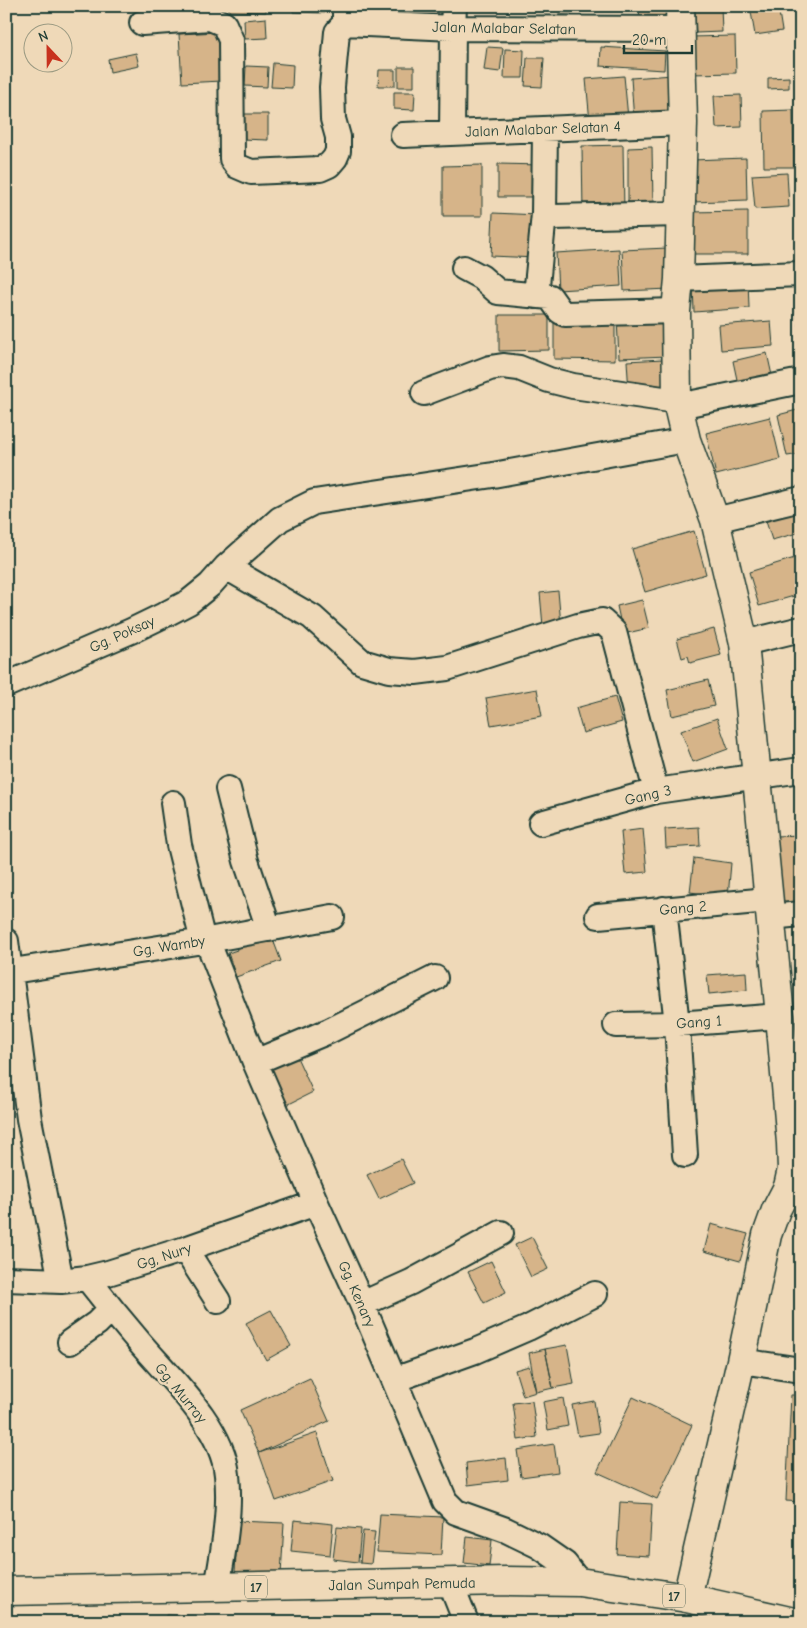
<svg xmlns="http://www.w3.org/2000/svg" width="807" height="1628" font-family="'Comic Neue',sans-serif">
  <rect width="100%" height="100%" fill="#efd9b8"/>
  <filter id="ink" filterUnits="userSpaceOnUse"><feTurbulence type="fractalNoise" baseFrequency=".02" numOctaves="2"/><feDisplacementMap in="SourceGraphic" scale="10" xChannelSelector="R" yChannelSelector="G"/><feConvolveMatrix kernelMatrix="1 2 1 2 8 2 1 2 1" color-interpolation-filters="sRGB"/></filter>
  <g filter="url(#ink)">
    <path fill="#d6b489" stroke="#1f3d34" d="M88,6H118V9L88,8Z
      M229,6H266V12L229,11Z
      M293,6H325V13L293,12Z
      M365,6H437V16L365,15Z
      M559,6H580V13L559,14Z
      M639,6H674V20L640,21Z
      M695,6H721L722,32L696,33Z
      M750,6H778L782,31L755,35Z
      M266,18L267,38L245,39L244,20Z
      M218,32L221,81L182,83L179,34Z
      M735,36L736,73L691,74L690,37Z
      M487,47L503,48L500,72L484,70Z
      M601,47L665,51L664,70L600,66Z
      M505,49L524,50L523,78H504Z
      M136,53L139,66L110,72L108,59Z
      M527,58H544L542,87L525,86Z
      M273,63L293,65L292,88L271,87Z
      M246,66L268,67L267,87L245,86Z
      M398,67H414V87H398Z
      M379,70H395V86H378Z
      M673,75L675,120L634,122L631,78Z
      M624,76L628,118L590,122L586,79Z
      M789,77V88L768,89V78Z
      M394,92H415L414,110L394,109Z
      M741,95L742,127L716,128L714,96Z
      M793,110L794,167H764L763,111Z
      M242,114H268V140L241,139Z
      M623,145L624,213H583L582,146Z
      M652,147L653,205H628V148Z
      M746,158L747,200L693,202L692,160Z
      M498,164L541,165L540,197H498Z
      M482,165V216H443V166Z
      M787,173L789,207L755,209L752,175Z
      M748,211V254H689V212Z
      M493,213L538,215L536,258L491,256Z
      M668,248L670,289L624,291L622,250Z
      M619,249L621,286L558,290L556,253Z
      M748,280L749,308L694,312L693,283Z
      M801,305V328L800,329L796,306Z
      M499,315H549V350L499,351Z
      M666,318L668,356L619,358L617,320Z
      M771,321L773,346L721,350L719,325Z
      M554,323L615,324V360L554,359Z
      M767,353L773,380L739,389L733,361Z
      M663,359L665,389L629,392L627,361Z
      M801,409V454L787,456L778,415Z
      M770,417L780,459L716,475L706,433Z
      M801,511V532L772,540L764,515Z
      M694,531L706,574L645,592L632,549Z
      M798,557L801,566V594L759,606L749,572Z
      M558,591L561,625L543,626L540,593Z
      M642,600L649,628L623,634L617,606Z
      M714,629L721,655L690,663L688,656L682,658L677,639Z
      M708,680L714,706L672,716L667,690Z
      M537,689L542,716L491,725L486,698Z
      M615,697L622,722L583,733L576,708Z
      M717,718L728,749L693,762L681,731Z
      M699,827L700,846L666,848L665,829Z
      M643,829L647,872L625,874L621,832Z
      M801,835V904L777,905L775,836Z
      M694,858L731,863L728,897L690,892Z
      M272,937L281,961L236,977L228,953L237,950L234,941Z
      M746,972L747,990L709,994L707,975Z
      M295,1053L313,1092L283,1107L264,1068Z
      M401,1159L413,1183L379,1199L367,1175Z
      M711,1224L748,1234L740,1261L704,1251Z
      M532,1237L548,1269L531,1277L515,1245Z
      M491,1261L506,1292L484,1303L468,1272Z
      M271,1310L291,1346L266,1360L246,1323Z
      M567,1345L574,1384L553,1388L545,1349Z
      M545,1349L553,1388L536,1392L529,1353Z
      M529,1366L536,1392L523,1396L515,1370Z
      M310,1378L329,1421L259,1453L240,1410Z
      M791,1395H801V1502L786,1501Z
      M633,1397L692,1425L657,1499L597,1472Z
      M563,1398L568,1426L548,1430L543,1402Z
      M532,1401L537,1437L518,1440L513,1403Z
      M594,1401L599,1433L578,1436L572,1405Z
      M317,1433L333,1481L276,1501L259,1453Z
      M554,1444L558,1472L521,1477L517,1450Z
      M506,1458L508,1480L468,1485L466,1463Z
      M620,1502L652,1504L649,1556L617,1554Z
      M380,1514L443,1517L441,1555L377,1552Z
      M294,1520L333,1524L330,1555L291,1551Z
      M238,1521L284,1523L281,1575L235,1572Z
      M337,1527L361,1529L358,1562L333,1559Z
      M363,1531L375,1532L371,1564L360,1563Z
      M467,1537L492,1540L489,1566L464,1563Z
      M166,1615L206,1617V1622H165Z
      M558,1615L562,1622H544Z"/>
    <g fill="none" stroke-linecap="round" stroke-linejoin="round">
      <defs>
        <path id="minor" d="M345,6V23L453,28L680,29
          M142,23L210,18L224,24L231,40L232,159L237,166L251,172L320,169L329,165L335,158L338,151V137L333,119L332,87L337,32L345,23
          M452,133L453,28L454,6
          M403,135L683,123
          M544,214L553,217L680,214
          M464,268L481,277L498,292L550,297L560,311L565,314L676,311
          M679,279L801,274
          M536,296L544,214L545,130
          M424,393L490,368L503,366L519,368L549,380L573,386L677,401
          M679,406L801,381
          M715,520L801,499
          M226,567L312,617L362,662L389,670L415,672L447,668L578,626L602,621L614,632L656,791
          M744,643L801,629
          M6,685L131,631L164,615L189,602L210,585L226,567L280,519L314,502L493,475L686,440
          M228,789L246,861L269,929
          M173,803L179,845L203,941
          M541,823L656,791L801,770
          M664,909L677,1024L685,1155
          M598,916L768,900
          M770,917L801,914
          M207,940L255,1062L316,1203L362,1304L445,1501L456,1512L506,1530L539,1546L565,1564L579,1582
          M6,941L29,1119L61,1281
          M6,972L203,941L332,917
          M616,1025L677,1024L780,1016
          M255,1062L329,1031L435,978
          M185,1249L218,1301
          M87,1278C104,1300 122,1322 140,1343C170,1378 223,1427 227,1475C231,1510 223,1553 217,1588
          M6,1279L61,1281L87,1278L108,1273L185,1249L316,1203
          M362,1304L411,1282L501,1233
          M70,1342L97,1323L111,1309
          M741,1361L801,1370
          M394,1380L475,1351L528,1328L595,1294
          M450,1582L466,1622"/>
        <path id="tertiary" d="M680,6L683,123L679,279L676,311L677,401L686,440L715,520L744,643L780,1016L791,1143L792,1169L788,1187L776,1210L767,1235L741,1361L687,1598"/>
        <path id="trunk" d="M6,1591L506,1581L579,1582L687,1598L794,1622"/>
      </defs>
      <use href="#minor" stroke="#1f3d34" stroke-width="28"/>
      <use href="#tertiary" stroke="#1f3d34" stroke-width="31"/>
      <use href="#trunk" stroke="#1f3d34" stroke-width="31"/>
      <use href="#minor" stroke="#efd9b8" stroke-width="24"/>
      <use href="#tertiary" stroke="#efd9b8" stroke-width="28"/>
      <use href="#trunk" stroke="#efd9b8" stroke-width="28"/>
    </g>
  </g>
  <g text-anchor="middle" stroke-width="5" stroke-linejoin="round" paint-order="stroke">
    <g fill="#efd9b8" stroke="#5d6c5c" stroke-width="1">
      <rect x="245" y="1575.5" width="22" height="23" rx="4"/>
      <rect x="663" y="1584.5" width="22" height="23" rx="4"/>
    </g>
    <g font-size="14" font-weight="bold" fill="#1f3d34">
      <text x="256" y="1592">17</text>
      <text x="674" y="1601">17</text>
    </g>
    <g font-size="15" fill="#1f3d34" stroke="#efd9b8">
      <text transform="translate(504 28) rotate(1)" y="5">Jalan Malabar Selatan</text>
      <text transform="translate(543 129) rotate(-2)" y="5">Jalan Malabar Selatan 4</text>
      <text transform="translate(122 634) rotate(-24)" y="5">Gg. Poksay</text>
      <text transform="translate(648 795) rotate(-13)" y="5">Gang 3</text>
      <text transform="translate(683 908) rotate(-5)" y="5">Gang 2</text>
      <text transform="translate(169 946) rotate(-9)" y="5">Gg. Wamby</text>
      <text transform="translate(699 1022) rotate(-4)" y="5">Gang 1</text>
      <text transform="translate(164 1256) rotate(-18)" y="5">Gg, Nury</text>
      <text transform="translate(357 1294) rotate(66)" y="5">Gg. Kenary</text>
      <text transform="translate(181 1393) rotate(51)" y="5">Gg. Murray</text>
      <text transform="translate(402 1584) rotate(-1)" y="5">Jalan Sumpah Pemuda</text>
    </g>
  </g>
  <rect width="807" height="1628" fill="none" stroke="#efd9b8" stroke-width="25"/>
  <rect x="12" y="12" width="782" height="1603" fill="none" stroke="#1f3d34" stroke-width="2" filter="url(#ink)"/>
  <g transform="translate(48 48) rotate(338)"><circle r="24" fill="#efd9b8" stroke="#9c9b83"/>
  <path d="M0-4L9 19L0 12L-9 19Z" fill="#c8321e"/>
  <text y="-8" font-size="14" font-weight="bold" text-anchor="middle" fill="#1f3d34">N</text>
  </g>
  <path d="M624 45v8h68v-8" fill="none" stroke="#1f3d34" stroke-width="2.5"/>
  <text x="632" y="45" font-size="15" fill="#1f3d34" stroke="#efd9b8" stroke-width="4" paint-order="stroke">20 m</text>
</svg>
